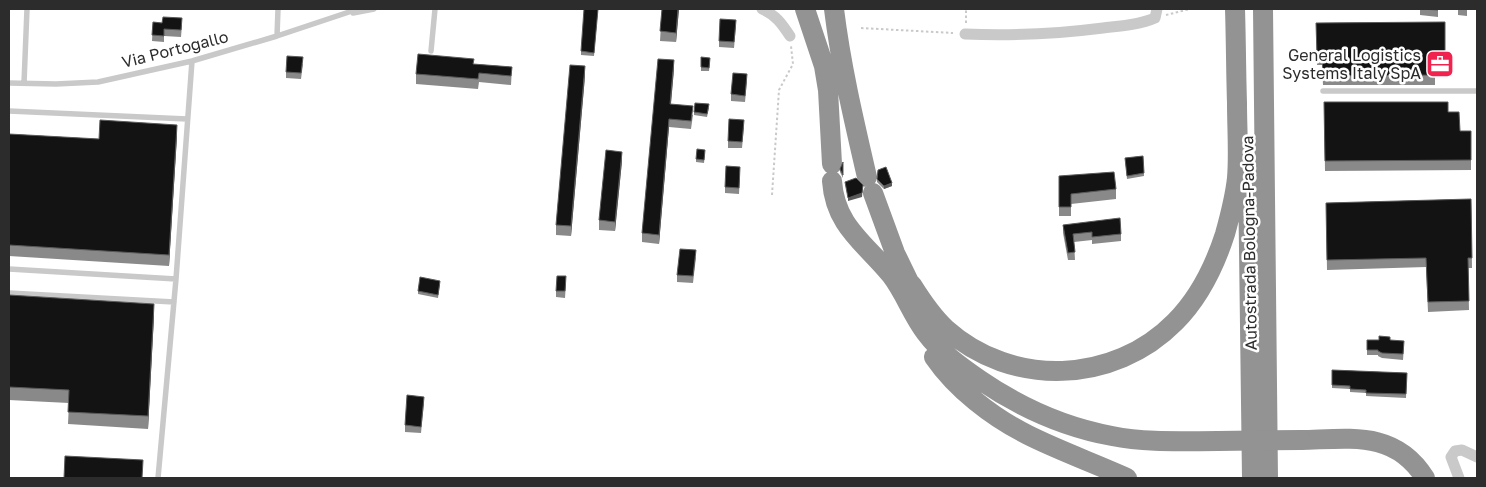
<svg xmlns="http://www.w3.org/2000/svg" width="1486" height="487" font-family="'Golos Text',sans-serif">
  <rect width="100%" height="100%" fill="#fff"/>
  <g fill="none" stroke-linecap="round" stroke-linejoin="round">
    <path stroke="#c9c9c9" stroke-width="2" stroke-dasharray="2.5 2.5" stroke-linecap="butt" d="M1166,15L1190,9
      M966,23V9
      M861,28L953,33
      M772,195L779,90L793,64L791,46"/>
    <path stroke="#c9c9c9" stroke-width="5.5" d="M353,13L374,9
      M277,36L278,9
      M431,51L435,9
      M9,83L56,84L98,82L192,61L277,36L358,9
      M24,83L27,9
      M1323,91H1477
      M9,111L187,119
      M9,269L176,279
      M9,293L174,302
      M158,478L176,279L192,61"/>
    <path stroke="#c9c9c9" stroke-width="11" d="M762,9C776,15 782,24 790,36
      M965,34C1012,36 1056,34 1103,28C1120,26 1139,25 1155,18L1157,9
      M1459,478L1451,457L1455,451L1462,450L1477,457"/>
    <path stroke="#939393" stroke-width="20" d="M805,9L824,66L828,90L832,164
      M834,9C841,66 854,121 867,177
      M1263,9L1268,478
      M1248,173L1252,478
      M832,181C835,226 865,243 891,275C905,293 912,315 926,333C940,352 961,367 980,380C1021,408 1063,427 1112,436C1146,443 1183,441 1218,441
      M873,193L895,253L913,290
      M912,285C922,301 932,316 946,329C1012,388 1114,384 1175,322C1199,298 1215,265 1225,234C1230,216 1235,197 1237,178C1239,154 1237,128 1237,103C1236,72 1236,40 1235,9
      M934,357C956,389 992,417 1028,435C1060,451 1094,463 1127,478
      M1301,440C1350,439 1395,430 1425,478"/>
    <path stroke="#939393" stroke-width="20" d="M1218,441L1301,440"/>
  </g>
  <path fill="#898989" d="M111,9H129V10Z
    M598,9L594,56L581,55V51Z
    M662,9H679L676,42L660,41Z
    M1420,9H1438V17L1420,15Z
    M1458,9H1467V16L1458,15Z
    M153,22L182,25L181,37L164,36V42L152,41Z
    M1445,22V64H1435V85H1323L1322,65H1317L1316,23Z
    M736,26L734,48L719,47V41Z
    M701,57L710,62L709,71H701Z
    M303,64L301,79L286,78V72Z
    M474,64L512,67L511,85L479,82L478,89L416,84V74Z
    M674,69L671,104L693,115L691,129L669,127L659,244L642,242V233Z
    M585,76L571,236L556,235V225Z
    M747,81L745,102L731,101V94Z
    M1324,102L1448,112L1460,131H1471V170L1325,171Z
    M709,108L707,117L694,115V112Z
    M744,127L742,148H728V141Z
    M9,134L99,139L177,136L169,266L9,256Z
    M705,153L704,163L696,162V159Z
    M1143,156L1144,176L1127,179L1125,158Z
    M622,161L615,231L599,230V220Z
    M843,162V178L840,172V169Z
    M740,173L739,194L725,193V187Z
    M1059,176L1116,189V199L1071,204V216H1059Z
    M877,179L892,186L884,189L877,182Z
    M1471,199L1472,268H1468L1469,310L1428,312L1426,267L1327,270L1326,203Z
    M1063,225L1121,234V241L1092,244V240L1074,242L1075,260H1068L1063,233Z
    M696,257L693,283L677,282V275Z
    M566,283L565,298L556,297V291Z
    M440,284L438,298L418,294V291Z
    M9,295L154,316L148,429L68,424L69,403L9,400Z
    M1367,340H1390L1404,346L1403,360L1382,358L1378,356V355H1367Z
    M1332,370L1407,373L1406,398L1366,396V393L1350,392V389L1332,388Z
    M424,403L421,433L405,432V425Z"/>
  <path fill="#5a5a5a" d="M678,9H679L676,42V33Z
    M674,60V69L670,113V104Z
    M585,66V76L571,236V226Z
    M669,119V127L659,244V235Z
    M177,125V136L169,266V255Z
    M622,152V161L615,231V222Z
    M892,183V186L884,189V186Z
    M863,185L862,197L848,201V198Z
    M154,304V316L148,429V416Z"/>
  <path fill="#131313" stroke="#5a5a5a" d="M584,9H598L594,53L581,51Z
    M662,9H678L676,33L660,31Z
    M1420,9H1438V10Z
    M163,17L182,18L181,30L164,29V36L152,35L153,22L162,23Z
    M720,19L736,20L734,42L719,41Z
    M1445,22V54H1435V75L1323,76L1322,55H1317L1316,23Z
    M418,54L474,59L473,64L512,67L511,76L479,73L478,79L416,74Z
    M287,56L303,57L301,73L286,72Z
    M701,57L710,58L709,68L701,67Z
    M658,59L674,60L670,104L693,106L691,121L669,119L659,235L642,233Z
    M570,65L585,66L571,226L556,225Z
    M733,73L747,74L745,96L731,94Z
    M1324,102H1448V112H1459L1460,131H1471V160L1325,161Z
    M695,103L709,104L707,114L694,112Z
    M729,119L744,120L742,142L728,141Z
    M100,120L177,125L169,255L9,245V134L99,139Z
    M697,149L705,150L704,160L696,159Z
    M606,150L622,152L615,222L599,220Z
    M1143,156L1144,173L1127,176L1125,158Z
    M843,162V175L840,169Z
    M726,166L740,167L739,188L725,187Z
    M886,167L892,183L884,186L877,179L878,170Z
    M1114,172L1116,189L1071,194V207H1059V176Z
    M856,178L863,185L862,193L848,198L845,182Z
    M1471,199L1472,258H1468L1469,301L1428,302L1426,258L1327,260L1326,203Z
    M1120,218L1121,234L1092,237V232L1073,234L1075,252L1068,253L1063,225Z
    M680,249L696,250L693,276L677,275Z
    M557,276H566L565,291H556Z
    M420,277L440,281L438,295L418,291Z
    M9,295L154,304L148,416L68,412L69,390L9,387Z
    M1379,336L1390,337V340L1404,341L1403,354L1382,353L1378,351V350H1367V340H1379Z
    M1332,370L1407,373L1406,394L1366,393V390L1350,389V386L1332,385Z
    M407,395L424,397L421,427L405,425Z
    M65,456L143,460L142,478H64Z"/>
  <defs>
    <symbol id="office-square" viewBox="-11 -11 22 22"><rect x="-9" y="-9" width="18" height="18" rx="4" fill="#ef234d" stroke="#fff"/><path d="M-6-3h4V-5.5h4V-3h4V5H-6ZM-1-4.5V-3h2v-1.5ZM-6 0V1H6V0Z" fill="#fff"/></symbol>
  </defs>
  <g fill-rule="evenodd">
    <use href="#office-square" x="1424" y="48" width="32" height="32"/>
  </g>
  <g text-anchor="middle" stroke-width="5" stroke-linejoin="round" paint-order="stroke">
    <g font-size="16" fill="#2c2c2c" stroke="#fff">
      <text transform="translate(175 49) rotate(-14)" y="6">Via Portogallo</text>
      <text transform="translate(1249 243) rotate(-91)" y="6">Autostrada Bologna-Padova</text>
    </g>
    <g font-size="16" fill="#2c2c2c" stroke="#fff" text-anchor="end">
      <text x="1421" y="61">General Logistics<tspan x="1421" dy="18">Systems Italy SpA</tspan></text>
    </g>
  </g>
  <rect width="1486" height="487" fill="none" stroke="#2c2c2c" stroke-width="20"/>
</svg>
